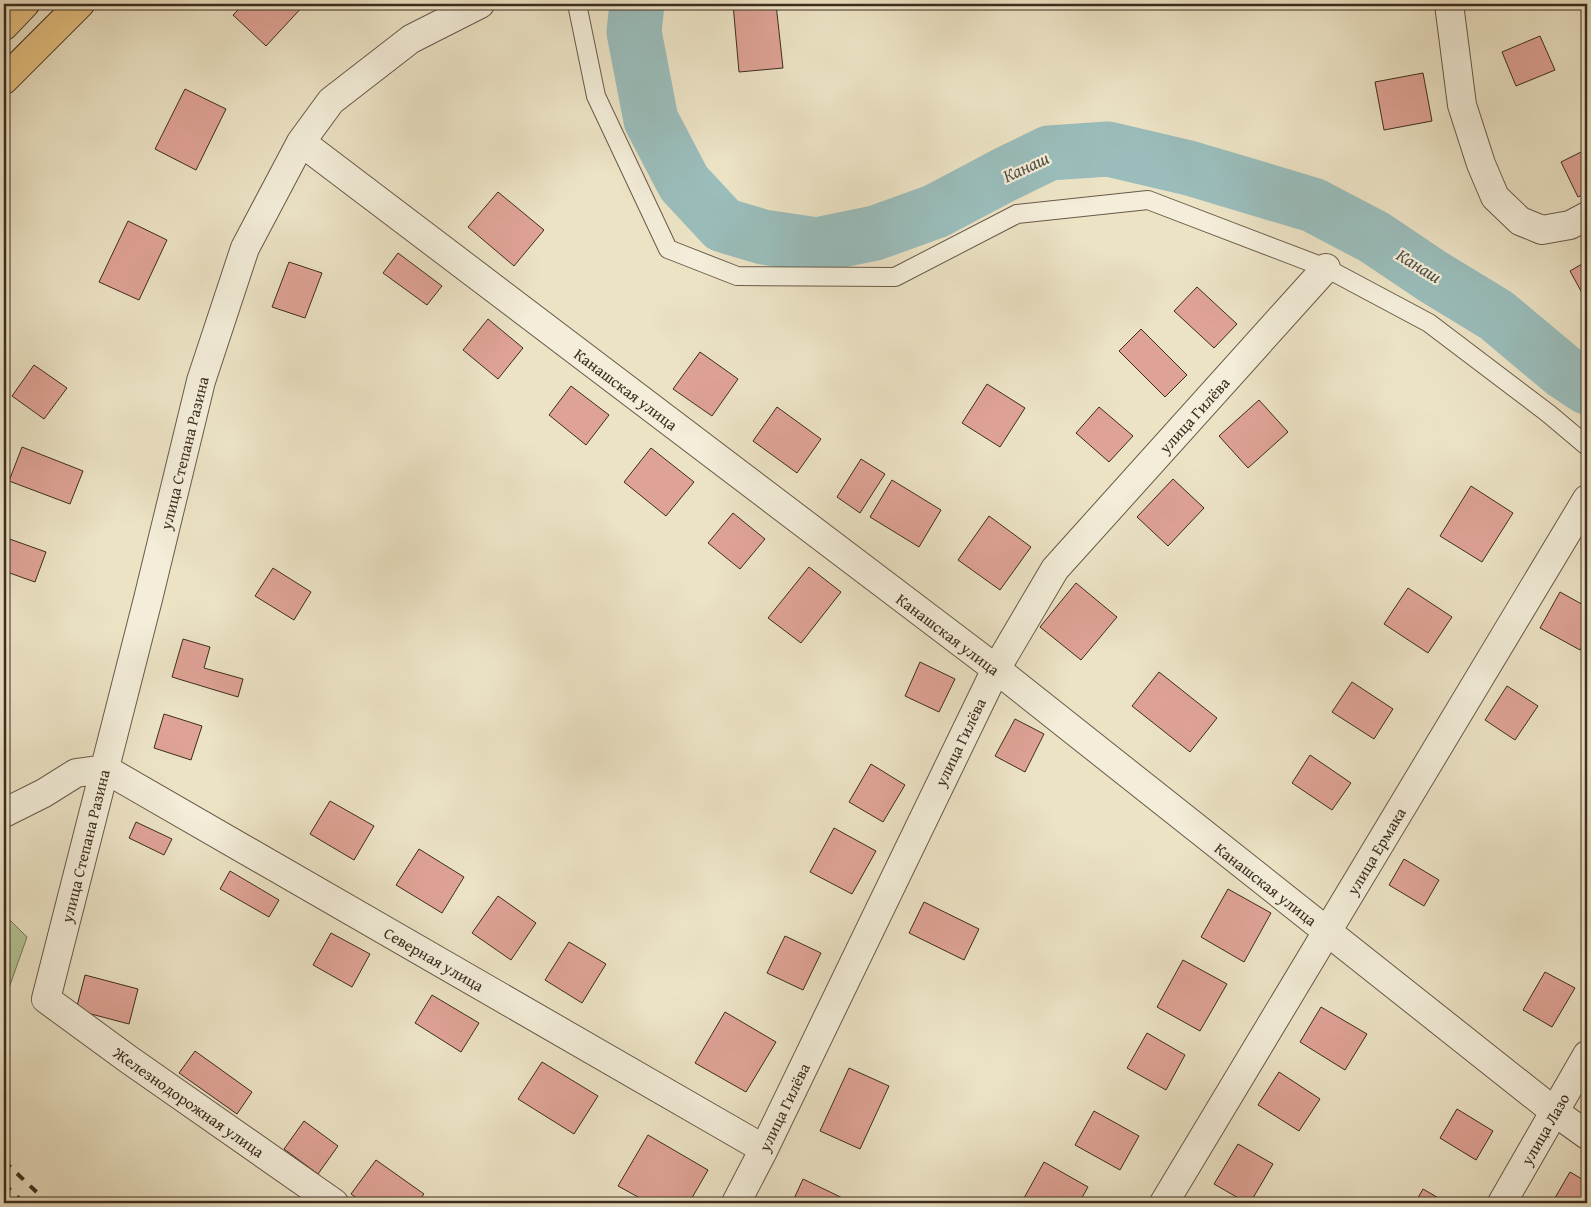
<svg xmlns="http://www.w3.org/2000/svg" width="1591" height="1207" font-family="'Gentium Book Plus',serif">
  <rect width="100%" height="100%" fill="#ece3c5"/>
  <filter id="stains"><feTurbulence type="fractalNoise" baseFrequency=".004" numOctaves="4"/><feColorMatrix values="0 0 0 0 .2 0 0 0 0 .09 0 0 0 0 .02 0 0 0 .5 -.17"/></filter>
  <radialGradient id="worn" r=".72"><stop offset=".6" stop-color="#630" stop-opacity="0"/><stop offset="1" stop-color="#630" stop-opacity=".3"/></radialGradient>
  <path fill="#b4c497" stroke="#78785a" d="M4,919L11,921L27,937L4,1002Z"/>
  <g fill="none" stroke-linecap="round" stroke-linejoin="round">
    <path stroke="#9abdbb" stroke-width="55" d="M637,4L634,32L651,120L684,183L723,225L763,237L817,245L875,233L936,211L1004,175L1049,153L1108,149L1189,168L1313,205L1374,237L1432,276L1496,315L1563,371L1587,387"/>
  </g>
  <path fill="#dfa396" stroke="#3c2c1e" d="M244,4H305L266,46L233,15Z
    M733,4H776L783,68L739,72Z
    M1540,36L1555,70L1516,86L1502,52Z
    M1423,73L1432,121L1384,130L1375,82Z
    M185,89L226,109L196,170L155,149Z
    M1587,149V193L1578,197L1561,162Z
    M498,192L544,230L514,266L468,227Z
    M128,221L167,240L139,300L99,282Z
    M398,253L442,286L427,305L383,273Z
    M1587,261V302L1570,271Z
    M289,262L322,273L305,318L272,307Z
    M1197,287L1237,324L1214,348L1174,311Z
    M488,319L523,348L498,379L463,350Z
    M1141,329L1187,375L1165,397L1119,351Z
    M700,352L738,379L712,416L673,389Z
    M34,365L67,388L44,419L12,396Z
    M987,384L1025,408L1000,447L962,423Z
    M571,386L609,415L586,445L549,415Z
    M1259,400L1288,432L1248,468L1219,436Z
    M777,407L821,439L797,473L753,441Z
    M1099,407L1133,436L1109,462L1076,433Z
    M22,447L83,471L70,504L9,481Z
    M651,448L694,482L666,516L624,482Z
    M861,459L885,474L860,513L837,497Z
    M1173,479L1204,508L1168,546L1137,517Z
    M892,480L941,510L919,547L870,517Z
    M1471,486L1513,513L1482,562L1440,536Z
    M733,513L765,539L740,569L708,543Z
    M989,516L1031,547L1000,590L958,560Z
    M4,537L46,552L35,582L4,571Z
    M809,567L841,592L801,643L768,618Z
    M273,568L311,592L294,620L255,596Z
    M1076,583L1117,617L1081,660L1040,627Z
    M1408,588L1452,617L1428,653L1384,624Z
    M1560,592L1587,607V637L1580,650L1540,628Z
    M183,639L210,647L204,668L243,679L238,697L172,677Z
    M920,662L955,679L939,712L905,696Z
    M1159,672L1217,718L1190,752L1132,706Z
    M1352,682L1393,709L1374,739L1332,712Z
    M1507,686L1538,706L1515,740L1485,720Z
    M164,714L202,726L191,760L154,748Z
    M1015,719L1044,734L1025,772L995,756Z
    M1310,755L1351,783L1332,810L1292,783Z
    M871,764L905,785L883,822L849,802Z
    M330,801L374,826L354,860L310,834Z
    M136,822L172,839L164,855L129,838Z
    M834,828L876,851L852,894L810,872Z
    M419,849L464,877L442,913L396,885Z
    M1404,859L1439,880L1424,906L1389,885Z
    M230,871L279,900L269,917L220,889Z
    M1228,889L1271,913L1244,962L1201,937Z
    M498,896L536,923L511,960L472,933Z
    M924,902L979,929L964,960L909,933Z
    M331,933L370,954L352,987L313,965Z
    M785,936L821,953L803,990L767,973Z
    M569,942L606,964L582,1003L545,980Z
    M1183,960L1227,984L1200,1031L1157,1007Z
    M1545,972L1575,988L1552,1027L1523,1010Z
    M85,975L138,989L129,1024L76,1010Z
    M432,995L479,1023L461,1052L415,1023Z
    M1321,1007L1367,1034L1345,1070L1300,1042Z
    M725,1012L776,1042L746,1092L695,1063Z
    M1147,1033L1185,1055L1166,1090L1127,1068Z
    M195,1051L252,1092L237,1114L179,1073Z
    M542,1062L598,1096L574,1134L518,1099Z
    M849,1068L889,1086L860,1149L820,1131Z
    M1279,1072L1320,1099L1299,1131L1258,1105Z
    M1457,1109L1493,1131L1476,1160L1440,1138Z
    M1094,1111L1139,1136L1120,1170L1075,1145Z
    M304,1121L338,1146L318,1174L284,1149Z
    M648,1135L708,1170L689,1203H649L618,1186Z
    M1238,1144L1273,1164L1250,1203H1247L1214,1184Z
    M376,1160L424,1194L417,1203H364L351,1194Z
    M1044,1162L1088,1187L1079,1203H1032L1024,1198Z
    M1570,1172L1587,1182V1203H1552Z
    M803,1179L853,1203H792Z
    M1423,1189L1447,1203H1415Z"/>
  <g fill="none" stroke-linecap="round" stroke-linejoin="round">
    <defs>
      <path id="lane" d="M577,4L596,96L668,249L737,276L895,277L1017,214L1148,200L1326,268L1429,323L1549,414L1587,446"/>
      <path id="street" d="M1449,4L1462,105L1481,164L1495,197L1520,221L1542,230L1570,225L1587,216
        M301,142L996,669L1555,1112L1587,1135
        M4,813L44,793L76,773L105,769L764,1149
        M334,1203L128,1059L46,999L148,599L201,381L245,248L301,142L331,101L411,39L480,4
        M736,1203L764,1149L996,669L1055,569L1326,268
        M1164,1203L1587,499
        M1502,1203L1587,1055"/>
      <path id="primary" d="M4,26L25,4
        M4,80L80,4"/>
    </defs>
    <use href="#lane" stroke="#685a48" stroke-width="20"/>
    <use href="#street" stroke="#685a48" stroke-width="30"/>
    <use href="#primary" stroke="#3c2c1e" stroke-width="30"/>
    <use href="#lane" stroke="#f3edd9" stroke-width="18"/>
    <use href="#street" stroke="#f3edd9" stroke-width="28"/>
    <use href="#primary" stroke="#e6c282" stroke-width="28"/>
    <path stroke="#3c2c1e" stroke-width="4" stroke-dasharray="9 9" stroke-linecap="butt" d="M4,1161L48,1203
      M4,1184L24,1203"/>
  </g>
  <g text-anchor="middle" stroke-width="4.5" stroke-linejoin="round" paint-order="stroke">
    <g font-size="16" fill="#3c2c1e" stroke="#f3edd9">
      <text transform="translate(626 389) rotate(37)" y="6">Канашская улица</text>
      <text transform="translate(1194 415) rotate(-48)" y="6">улица Гилёва</text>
      <text transform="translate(184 453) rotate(-76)" y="6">улица Степана Разина</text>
      <text transform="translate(948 634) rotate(37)" y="6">Канашская улица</text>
      <text transform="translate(960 742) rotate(-64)" y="6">улица Гилёва</text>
      <text transform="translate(85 846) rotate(-76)" y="6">улица Степана Разина</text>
      <text transform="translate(1376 851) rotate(-59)" y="6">улица Ермака</text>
      <text transform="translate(1266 884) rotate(38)" y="6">Канашская улица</text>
      <text transform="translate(434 959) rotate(30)" y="6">Северная улица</text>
      <text transform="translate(189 1102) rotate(35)" y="6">Железнодорожная улица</text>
      <text transform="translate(784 1107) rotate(-64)" y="6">улица Гилёва</text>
      <text transform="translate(1545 1129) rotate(-60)" y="6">улица Лазо</text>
    </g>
    <g font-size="18" font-style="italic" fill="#545045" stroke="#f3edd9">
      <text transform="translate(1026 167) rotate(-25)" y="6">Канаш</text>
      <text transform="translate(1419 266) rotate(32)" y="6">Канаш</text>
    </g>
  </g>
  <rect width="1591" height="1207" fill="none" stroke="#ece3c5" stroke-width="20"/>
  <rect x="5" y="5" width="1581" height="1197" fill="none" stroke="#3c2c1e" stroke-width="2.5"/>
  <rect x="10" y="10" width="1571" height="1187" fill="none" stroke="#3c2c1e"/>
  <rect width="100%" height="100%" filter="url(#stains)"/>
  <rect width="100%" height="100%" fill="url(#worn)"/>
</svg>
